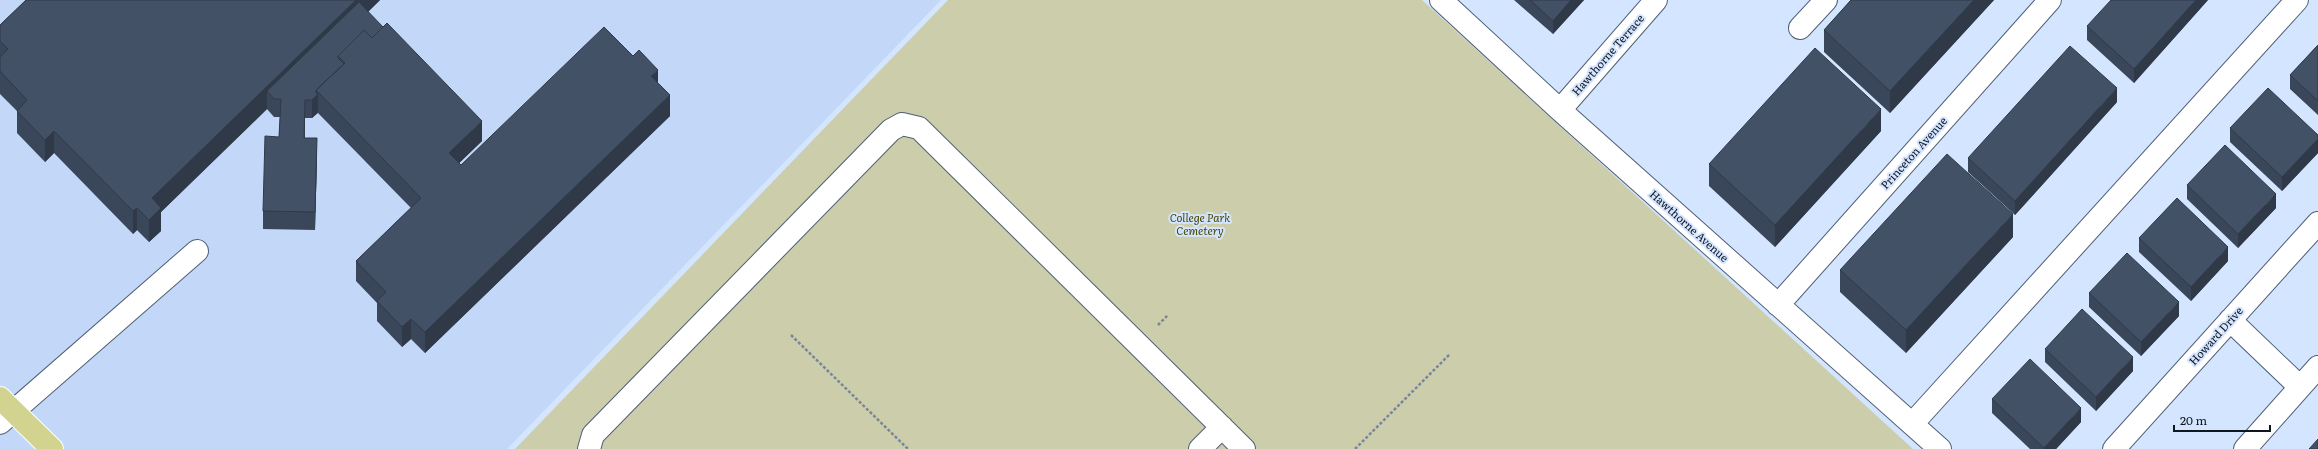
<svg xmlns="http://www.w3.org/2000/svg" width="2318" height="449" font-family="Literata,serif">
  <rect width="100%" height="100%" fill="#d4e5ff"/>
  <path fill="#c3d8f8" d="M0,0H941L507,449H0Z"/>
  <path fill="#ccceab" d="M948,0H1422L1913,449H515Z"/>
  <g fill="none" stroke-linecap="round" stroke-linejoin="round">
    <defs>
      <path id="minor" d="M1441,0L1560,110L1940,449
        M1800,28L1826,0
        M1560,110L1656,0
        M1778,305L2050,0
        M2230,320L2300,387
        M0,423L197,251
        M1912,424L2297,0
        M589,449L593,435L891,130L902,124L919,128L1244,449
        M1200,449L1222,427
        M2114,449L2318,223
        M2245,449L2318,367"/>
      <path id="major" d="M0,398L52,449"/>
    </defs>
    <use href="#minor" stroke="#505f75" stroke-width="24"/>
    <use href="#major" stroke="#fff" stroke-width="24"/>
    <path stroke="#7a8698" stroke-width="2.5" stroke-dasharray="3 2" stroke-linecap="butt" d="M1158,325L1168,315
      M791,335L908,449
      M1355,449L1450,354"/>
    <use href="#minor" stroke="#fff" stroke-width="22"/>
    <use href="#major" stroke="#d1d38f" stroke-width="22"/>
  </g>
  <path fill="#3a4659" d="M26,0H380L368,12L482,141L459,163L461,165L658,83L670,116L425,353L411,339L402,347L377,321V303L356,281V261L411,208L318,113L312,118H305V138L317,156L315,230L263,229V211L279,137L280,117H274L267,109L161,212V231L149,242L137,230L133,234L54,153L45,162L17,133V111L0,94V25Z
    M1514,0H1584L1553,34Z
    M1851,0H1994L1890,113L1824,52V30Z
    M2208,0L2134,83L2087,40V26Z
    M2318,45V115L2290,89V75Z
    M2117,102L2015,215L1968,172V158Z
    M2230,128L2318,135V153L2282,191L2230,142Z
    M1881,131L1775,247L1709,186V164Z
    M2187,185L2276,208L2238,248L2187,199Z
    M2013,237L1906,353L1840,292V270Z
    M2139,238L2228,261L2191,301L2139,252Z
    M2089,293L2179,316L2141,356L2089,307Z
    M2045,349L2133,371L2096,411L2045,362Z
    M1992,399L2081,422L2056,449H2030L1992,413Z"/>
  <path fill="#2f3948" d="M356,0H380L278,99L267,91V109L161,212V231L149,242V220L152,198Z
    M1571,0H1584L1553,34V21Z
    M1974,0H1994L1890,113V91Z
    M2196,0H2208L2134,83V69Z
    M658,70V90L651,76Z
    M2117,88V102L2015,215V201Z
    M318,94V112L312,118V100Z
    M670,95V116L425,353V332Z
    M1881,109V131L1775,247V225Z
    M482,121V141L449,173V153Z
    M54,131V153L45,162V140Z
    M317,138V156L315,230V212Z
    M2318,139V153L2282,191V177Z
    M2276,194V208L2238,248V234Z
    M137,208V230L133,234V211Z
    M2013,214V237L1906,353V330Z
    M2228,247V261L2191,301V287Z
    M2179,302V316L2141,356V342Z
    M411,319V339L402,347V327Z
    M2133,357V371L2096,411V397Z
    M2081,408V422L2056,449H2044V448Z"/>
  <path fill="#435167" stroke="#2f3948" d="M26,0H356L152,198L161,208L149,220L137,208L133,211L54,131L45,140L17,111L27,100L0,71V57L8,49L0,41V25Z
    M1530,0H1571L1553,21Z
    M1851,0H1974L1890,91L1824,30Z
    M2111,0H2196L2134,69L2087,26Z
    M359,2L383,27L372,38L364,30L338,56V58L344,64L316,90V93L318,94L312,100H305L304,138H317L315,212L263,211L265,136L279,137L281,99H274L267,91Z
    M387,23L482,121L449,153L461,165L604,27L633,56L639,50L658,70L651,76L670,95L425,332L411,319L402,327L377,301L386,292L356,261L421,198L316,90L345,63L338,56L364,30L372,38Z
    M2318,45V101L2290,75Z
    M2070,46L2117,88L2015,201L1968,158Z
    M1815,48L1881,109L1775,225L1709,164Z
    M2268,88L2318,135V139L2282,177L2230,128Z
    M2225,145L2276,194L2238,234L2187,185Z
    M1947,154L2013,214L1906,330L1840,270Z
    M2177,198L2228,247L2191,287L2139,238Z
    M2127,253L2179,302L2141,342L2089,293Z
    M2082,309L2133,357L2096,397L2045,349Z
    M2030,359L2081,408L2044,448L1992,399Z
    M2318,439V449H2309Z"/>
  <g text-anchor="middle" stroke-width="4" stroke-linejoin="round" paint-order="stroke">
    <g font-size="11" fill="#10161f" stroke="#d4e5ff">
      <text transform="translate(1608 55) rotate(-49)" y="4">Hawthorne Terrace</text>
      <text transform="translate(1914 153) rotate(-48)" y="4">Princeton Avenue</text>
      <text transform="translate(1689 226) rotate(42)" y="4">Hawthorne Avenue</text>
      <text transform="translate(2216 336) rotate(-48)" y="4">Howard Drive</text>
    </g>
    <g font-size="11" font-style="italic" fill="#454600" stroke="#d4e5ff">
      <text x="1200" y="222">College Park<tspan x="1200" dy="13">Cemetery</tspan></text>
    </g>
  </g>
  <path d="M2174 425v6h96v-6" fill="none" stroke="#10161f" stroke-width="2"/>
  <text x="2180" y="425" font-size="12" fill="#10161f" stroke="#d4e5ff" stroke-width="3" paint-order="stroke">20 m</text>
</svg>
